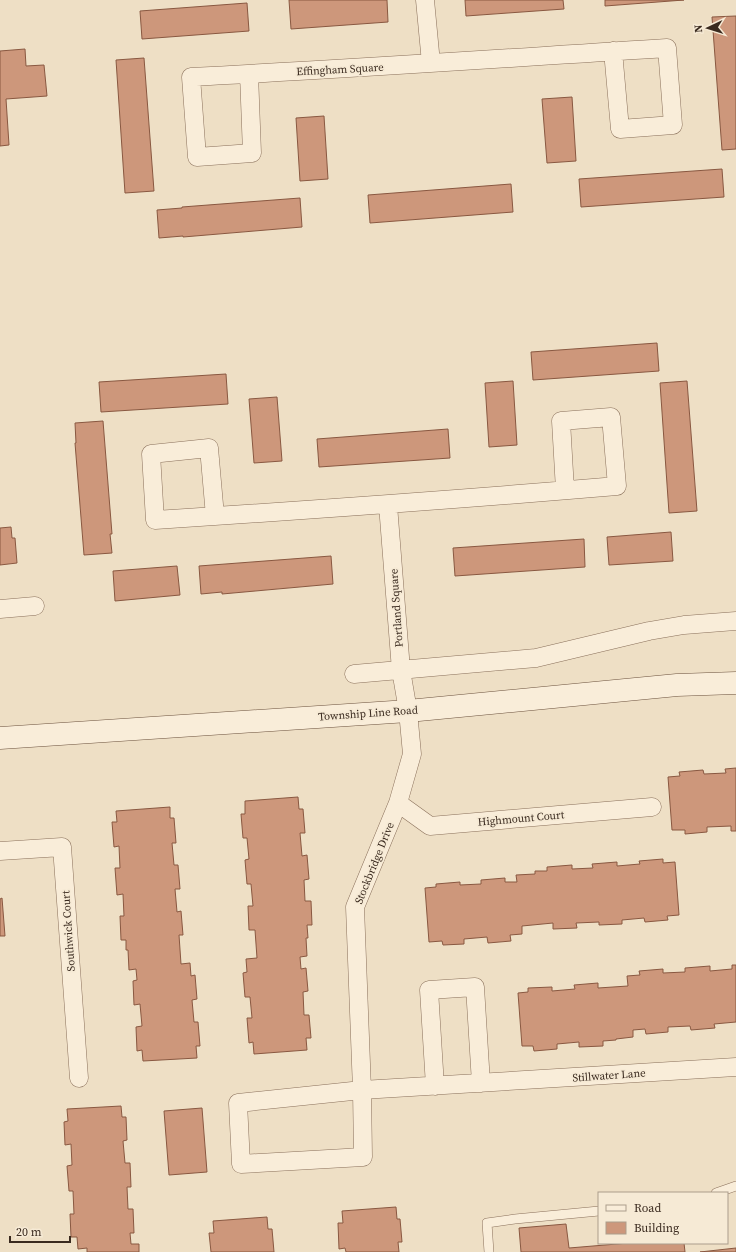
<svg xmlns="http://www.w3.org/2000/svg" width="736" height="1252" font-family="'Source Serif 4',serif">
  <rect width="100%" height="100%" fill="#eedfc5"/>
  <path fill="#cd977b" stroke="#895841" d="M289,0H387L388,22L291,29Z
    M465,0H563L564,9L466,16Z
    M605,0H684L605,6Z
    M247,3L249,31L142,39L140,11Z
    M736,16V149L722,150L712,17Z
    M25,49L26,66L44,65L47,96L6,99L9,145L0,146V51Z
    M144,58L154,191L125,193L116,60Z
    M572,97L576,161L547,163L542,99Z
    M324,116L328,179L300,181L296,118Z
    M722,169L724,197L581,207L579,179Z
    M511,184L513,212L370,223L368,195Z
    M300,198L302,227L183,237V236L159,238L157,210L182,208V207Z
    M657,343L659,371L533,380L531,352Z
    M226,374L228,404L101,412L99,382Z
    M513,381L517,445L489,447L485,383Z
    M687,381L697,511L669,513L660,383Z
    M277,397L282,461L254,463L249,399Z
    M103,421L112,534H110L112,553L84,555L75,443H76L75,423Z
    M448,429L450,458L319,467L317,439Z
    M11,527L12,538H15L17,563L0,565V528Z
    M671,532L673,561L609,565L607,537Z
    M584,539L585,567L455,576L453,548Z
    M331,556L333,584L222,594V592L201,594L199,566Z
    M177,566L180,595L115,601L113,571Z
    M736,768V831H731V826L707,827V832L685,834V830H672L668,777L680,776L679,772L703,770L704,774L726,773L725,769Z
    M298,797L299,809H303L305,833H300L302,856L307,855L309,879L304,880L305,901H311L312,925H307L308,938H306L307,956L300,957L301,969L306,968L308,991L303,992L304,1015H309L311,1038H306L307,1050L254,1054L253,1042L249,1043L247,1018H252L250,997H245L243,973L247,972L246,959L257,958L255,930H249L248,906H253L251,884H247L245,860L249,859L247,838H243L241,814H245V801Z
    M170,807V818H174L176,843H172L174,865H178L180,889H175L177,912L181,911L183,935H179L181,964L190,963L191,976L195,975L197,999L192,1000L194,1022H198L200,1046H196L197,1058L143,1061L142,1050L137,1051L136,1027L142,1026L140,1004L134,1005L133,981L137,980L136,969L129,970L128,950H126V940H121L120,916H124L123,894L117,895L115,868H120L119,846L114,847L112,822H117L116,811Z
    M663,859V863L675,862L679,915L667,916L668,920L645,922L644,918L622,920V924L599,925V922L576,923L577,928L553,929V923L522,926V934L510,935L511,941L488,943L487,937L464,939V944L443,945L442,941L429,942L425,888L436,887V884L460,882V885L481,884V880L505,878V882H517L516,875L535,874V871H547V867L572,865V869L593,868L592,864L617,862V866L640,864L639,861Z
    M2,898L5,936H0V899Z
    M732,965H736V1022L714,1024L715,1028L691,1030L690,1026L668,1027V1032L646,1034L645,1029L633,1030V1037L616,1039V1040L603,1041V1046L579,1047V1042L557,1044V1049L534,1051L533,1046H522L518,993L528,992V988L552,987V991L575,989L574,985L598,983V988L628,986L627,976L640,975L639,971L663,969V973L685,972V968L710,966V971L732,969Z
    M121,1106L122,1117H126L127,1140L123,1141L125,1163H130L131,1187H127L128,1209H133L134,1233H130L131,1244H139V1252H87V1248L78,1249L77,1237H71L70,1214H74L73,1191H69L67,1166L72,1165L71,1144L65,1145L64,1122L68,1121L67,1109Z
    M202,1108L207,1172L169,1175L164,1111Z
    M396,1207L397,1219H400L402,1242H398L399,1252H346L345,1248L339,1249L338,1223H343L342,1211Z
    M267,1217L268,1229H272L274,1252H211L209,1233H214L213,1221Z
    M566,1224L569,1248L629,1243H684L685,1252H521L519,1228Z
    M736,1248V1252H700Z"/>
  <g fill="none" stroke-linecap="round" stroke-linejoin="round">
    <defs>
      <path id="lane" d="M716,1193L736,1186
        M489,1252L487,1223L515,1219L599,1211"/>
      <path id="street" d="M425,0L431,63
        M249,74L252,153L197,157L191,77C350,69 508,58 667,48L673,125L620,129L613,51
        M388,505L401,670L408,711L412,754L398,803L355,907L362,1090L363,1157L241,1164L238,1103L362,1090L736,1067
        M215,516L209,448L151,454L155,520C309,510 463,499 617,486L611,417L561,421L565,490
        M0,609L35,606
        M354,674L536,658L649,631L684,625L736,621
        M398,803L430,826L652,807
        M0,851L62,847L79,1078
        M435,1086L429,990L475,987L481,1083"/>
      <path id="secondary" d="M0,738L408,711L677,685L736,683"/>
    </defs>
    <use href="#lane" stroke="#8a705b" stroke-width="10"/>
    <use href="#street" stroke="#8a705b" stroke-width="19"/>
    <use href="#secondary" stroke="#6c523e" stroke-width="23"/>
    <use href="#lane" stroke="#f9edd9" stroke-width="9"/>
    <use href="#street" stroke="#f9edd9" stroke-width="18"/>
    <use href="#secondary" stroke="#f9edd9" stroke-width="22"/>
  </g>
  <g text-anchor="middle" stroke-width="3.5" stroke-linejoin="round" paint-order="stroke">
    <g font-size="11" fill="#3a2a1f" stroke="#f6ead5">
      <text transform="translate(340 69) rotate(-3)" y="4">Effingham Square</text>
      <text transform="translate(396 608) rotate(-94)" y="4">Portland Square</text>
      <text transform="translate(368 713) rotate(-4)" y="4">Township Line Road</text>
      <text transform="translate(521 818) rotate(-5)" y="4">Highmount Court</text>
      <text transform="translate(374 863) rotate(-68)" y="4">Stockbridge Drive</text>
      <text transform="translate(68 931) rotate(-94)" y="4">Southwick Court</text>
      <text transform="translate(609 1075) rotate(-4)" y="4">Stillwater Lane</text>
    </g>
  </g>
  <rect x="598" y="1192" width="130" height="52" fill="#f6ead5" stroke="#ab9d8c"/>
  <rect x="606" y="1205" width="20" height="6" fill="#f9edd9" stroke="#ab9d8c"/>
  <text x="634" y="1212" font-size="12" fill="#3a2a1f">Road</text>
  <rect x="606" y="1222" width="20" height="12" fill="#cd977b" stroke="#ab9d8c"/>
  <text x="634" y="1232" font-size="12" fill="#3a2a1f">Building</text>
  <g transform="translate(708 28) rotate(266)" stroke="#f6ead5" stroke-width="3" paint-order="stroke">
  <path d="M0-3L7 15L0 10L-7 15Z" fill="#3a2a1f"/>
  <text y="-6" font-size="11" font-weight="bold" text-anchor="middle" fill="#3a2a1f">N</text>
  </g>
  <path d="M10 1236v6h60v-6" fill="none" stroke="#3a2a1f" stroke-width="2"/>
  <text x="16" y="1236" font-size="12" fill="#3a2a1f" stroke="#f6ead5" stroke-width="3" paint-order="stroke">20 m</text>
</svg>
